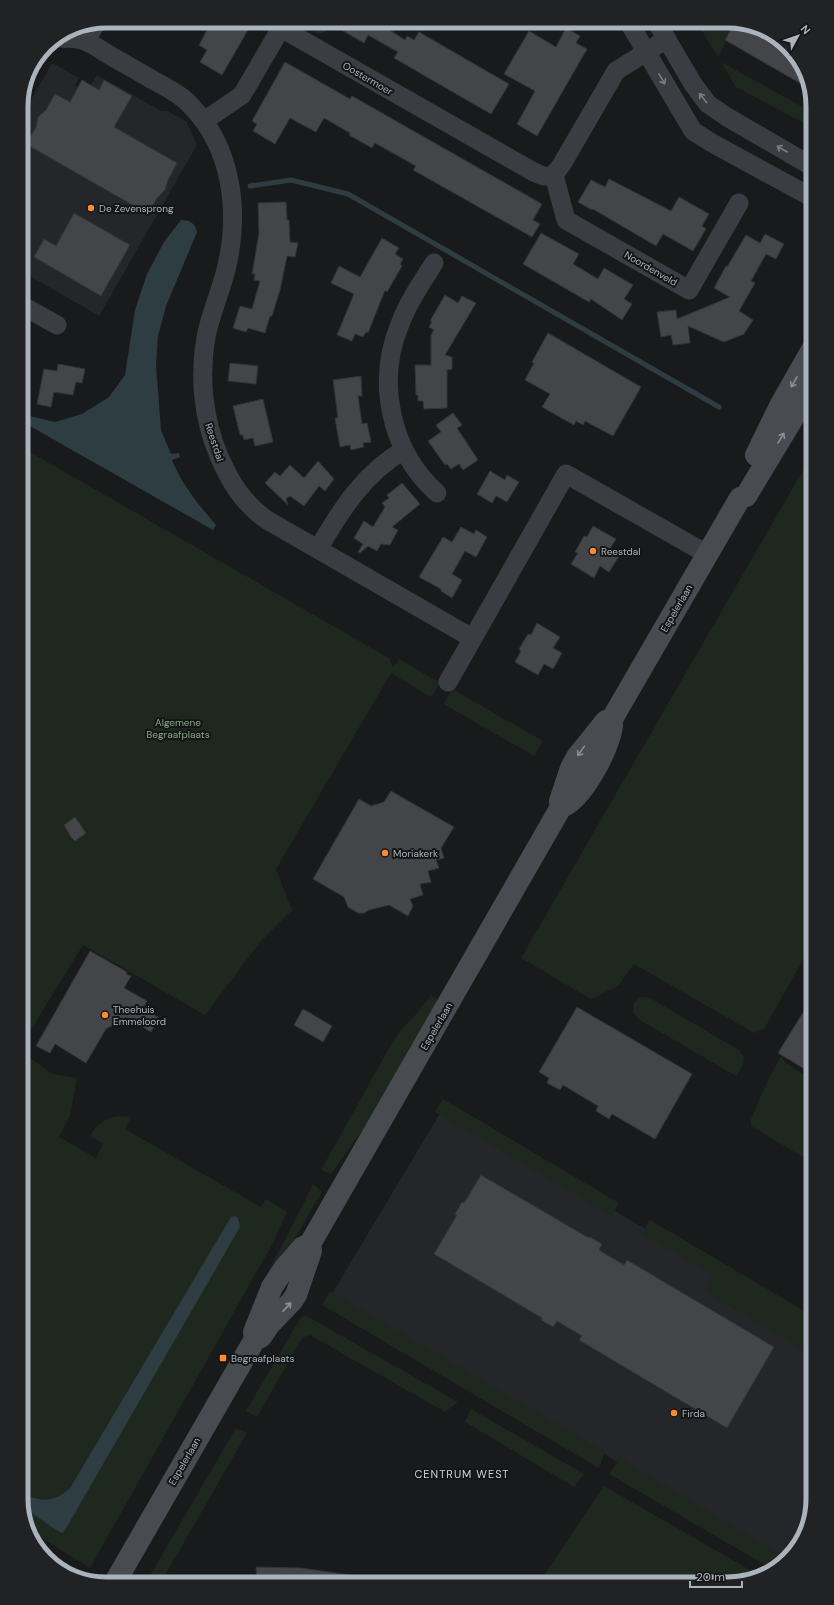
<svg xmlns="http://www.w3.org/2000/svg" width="834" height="1605" font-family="'DM Sans',sans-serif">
  <rect width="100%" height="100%" fill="#191a1c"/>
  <path fill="#252629" d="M52,63L79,78L75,85L87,92L97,75L161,111H167L186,121L197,145L99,316L21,271V117Z
    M442,1110L813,1327V1499L799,1547L783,1559L332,1294Z"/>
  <path fill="#1f281f" d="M296,21H331L325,32L318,34Z
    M696,21L736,22L718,57Z
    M721,62L803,107L809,105L812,100L813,128L736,87Z
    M21,447L389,658L393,668L399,659L440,683L431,697L391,673L276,869L292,910L260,942L205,1015L83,945L22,1044L30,1058L53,1074L77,1078L70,1116L59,1137L96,1158L103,1144L90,1136C99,1120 112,1114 131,1117L125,1129L261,1207L266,1199L287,1212L274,1241L90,1568L27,1529L23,1507L56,1530L61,1533L235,1216L231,1218L70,1488C53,1503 39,1503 21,1491Z
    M813,453V670L799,663L813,671V942L764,1029L754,1033L634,964L619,985L591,999L521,958Z
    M452,689L543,741L534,756L444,704Z
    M431,995L439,1001L380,1105L331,1174L321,1170L393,1041C404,1024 420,1013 431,995Z
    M641,997L650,998L739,1050L744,1057L743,1064L736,1076L638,1019L633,1012L634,1002Z
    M781,1056L786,1063L813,1080V1163L751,1126V1119L767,1082Z
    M443,1099L619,1203L612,1216L435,1112Z
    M313,1184L322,1192L274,1274L269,1270L307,1197Z
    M650,1220L813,1316V1356L704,1291L713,1275L642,1234Z
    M330,1291L605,1452L599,1468L322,1305Z
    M305,1315L458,1402L445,1412L310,1335L302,1338L257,1417L246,1411L301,1317Z
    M471,1409L584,1474L574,1487L465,1422Z
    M236,1428L247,1433L160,1584H145Z
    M620,1458L785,1557L772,1569L609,1474Z
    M604,1486L762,1577L728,1584H538Z"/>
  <path fill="#2e3d41" d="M181,220C190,220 195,223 197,232L166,306L158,336L156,365L161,430L171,454L179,453L180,457L172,460C183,486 197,503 216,525L213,530L21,421V414L55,422L82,414L109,397L125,375L135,310L147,274L164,242Z
    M235,1216L238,1218L240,1227L65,1530L62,1533L56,1530L23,1507L21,1491C39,1503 53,1503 70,1488L231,1217Z"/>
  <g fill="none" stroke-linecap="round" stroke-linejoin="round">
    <path stroke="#2e3d41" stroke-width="5" d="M250,186L291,180L348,194L719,407"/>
  </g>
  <path fill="#434549" stroke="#333438" d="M212,21H253L222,75L200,62L207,50L199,45Z
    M326,21H376L405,40L407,36L414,40L419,32L509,84L491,114L394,58L398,52L368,35L364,43Z
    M735,22L780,38L806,73L810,89L725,40Z
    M566,28L580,36L576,43L587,49L537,136L517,124L535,91L504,74L529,31L556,47Z
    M285,62L350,99L352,96L542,204L533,220L540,224L532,237L413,170L416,166L375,143L372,148L349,135L350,133L324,118L316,132L290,118L275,144L253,131L257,124L252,121Z
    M82,80L99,90L104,80L132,96L114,127L177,163L168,180L165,190L157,198L148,214L26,144L36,127L38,117L46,110L55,94L70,102Z
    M609,179L671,211L679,197L709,214L702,226L706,229L693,251L663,234L656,246L593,209L592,210L578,202L591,180L605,187Z
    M286,202L287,220H289L290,242L298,243L295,257L287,256L280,290L272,316H270L265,333L248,328L246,332L233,328L240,306L252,309L260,281L254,280L255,274H252L259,233L258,203Z
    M74,213L130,245L101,296L34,257L44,239L56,246Z
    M541,233L579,254L573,264L598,279L604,268L633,285L624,299L632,304L622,320L591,299L589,302L523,264Z
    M765,234L784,244L776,259L766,254L751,281L755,283L739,311L753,320L744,334L724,342L688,326L690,343L673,345L671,335L661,337L657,312L676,310L677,319L730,297L714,288L726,266L727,267L746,235L760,243Z
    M382,238L399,248L395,254L403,259L400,264L402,266L387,292L385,290L368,333L366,332L363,337L355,334L352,341L337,335L354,294L331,283L339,266L360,277Z
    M445,295L458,303L462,296L476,303L445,355L452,357V369L447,370V408L424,409L423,401H418V395H416L415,365H431V335L434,330L429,327L432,322L430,321Z
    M548,333L641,387L613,436L585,421L583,425L576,421L574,425L542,407L550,394L525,380L534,363L532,362Z
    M230,363L258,366L256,384L228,381Z
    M58,364L85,369L82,383L76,382L73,395L54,392L51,407L37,404L44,369L57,371Z
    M361,376L362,396H358L362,424L367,423L371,442L363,443L364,447L351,450L350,445L340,447L335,418H338L333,380Z
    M263,399L273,442L255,446L253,438L244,440L243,435H240L233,406Z
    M453,413L462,425L457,428L478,460L463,470L459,464L451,469L447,464L445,465L428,441L441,432L436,425Z
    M318,461L334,479L325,491L319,486L304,506L290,496L286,499L288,505L265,483L275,472L280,476L290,465L304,478Z
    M490,471L505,480L507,475L519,482L507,502L496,496L492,503L477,494Z
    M402,483L420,504L392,527L398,530L390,545L381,544L377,551L368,546L360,553L358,552L363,544L354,538L364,521L373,527L385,507L382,503L389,498L387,495Z
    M593,526L616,539L609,550L619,556L609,572L600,566L594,578L571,564L578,553L575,552L584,536L587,537Z
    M461,527L474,534L476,530L487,537L476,557L465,551L452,574L462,580L452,598L441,591V589L419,577L443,537L452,542Z
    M537,623L560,637L553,648L562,653L553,669L544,664L538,675L515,662L521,651L519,649L528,634L531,635Z
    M391,791L454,827L441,848L444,858L436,860L439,868L428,871L431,882L420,884L423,895L410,899L413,906L408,916L389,905L369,910L364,913H358L348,907L344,897L313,879L359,799L371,806L384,802Z
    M75,817L86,833L75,841L71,837L64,825Z
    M90,951L127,972L126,974L131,976L124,988L147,1001L143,1008L159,1018L151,1032L126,1017L106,1029L86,1063L55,1044L50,1053L36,1046Z
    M577,1007L692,1074L655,1139L612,1114L609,1119L596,1111L598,1106L563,1085L560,1090L547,1083L549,1078L539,1072Z
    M303,1009L332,1026L323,1042L294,1025Z
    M804,1011L813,1016V1074L778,1053Z
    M481,1175L589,1238L590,1237L602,1244L599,1250L624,1265L627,1260L774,1347L727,1428L579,1340L582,1336L557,1321L553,1327L541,1320L542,1318L434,1254L457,1215L455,1214L462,1202L464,1203Z
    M256,1567L301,1568L350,1575V1584H257Z"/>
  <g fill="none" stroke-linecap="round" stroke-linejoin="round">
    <path stroke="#3a3d41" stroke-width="19" d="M628,21L693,131L712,143L813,198
      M656,21L693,84L708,104L727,117L813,167
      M58,38C67,38 77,38 85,41C92,44 100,49 106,53C121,62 136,70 151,79C166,87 182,95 193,108C231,148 239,209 228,261C223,287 211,311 206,337C199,376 203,419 219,456C230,482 243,503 267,520L472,638
      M86,41L96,23
      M204,121L242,95L281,28L532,171C547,179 552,179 562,164L616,71L667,39
      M554,175L566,220L689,290L739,203
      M434,263C422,282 408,302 400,324C376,381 390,451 437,493
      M21,305L57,325
      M318,549C341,510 364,473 404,450
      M448,682L566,474L707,554"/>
    <path stroke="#484c51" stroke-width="22" d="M756,455L780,406L813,348
      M561,807L560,801L571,768L577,757L606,721L612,719
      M256,1339L261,1337L269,1325L292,1301L296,1295L311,1251L310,1244
      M114,1584L255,1339L254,1332L272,1287L284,1269L303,1247L310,1244L561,807C582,801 615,740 612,719L740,498L746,496L813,385"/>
  </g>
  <defs><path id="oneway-shaft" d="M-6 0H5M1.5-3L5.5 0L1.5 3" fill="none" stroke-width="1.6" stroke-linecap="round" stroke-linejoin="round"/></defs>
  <g stroke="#787e85">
    <use href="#oneway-shaft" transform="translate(662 79) rotate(60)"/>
    <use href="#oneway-shaft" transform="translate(703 98) rotate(-129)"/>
    <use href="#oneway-shaft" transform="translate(782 149) rotate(-150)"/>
  </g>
  <g stroke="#889097">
    <use href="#oneway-shaft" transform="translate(794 382) rotate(120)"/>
    <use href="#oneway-shaft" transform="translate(781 438) rotate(-59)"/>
    <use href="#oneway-shaft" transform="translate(581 751) rotate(125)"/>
    <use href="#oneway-shaft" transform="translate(287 1307) rotate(-47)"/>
  </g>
  <g fill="#fe8b2f" stroke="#141517" stroke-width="1.5">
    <circle cx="91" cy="208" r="4"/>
    <circle cx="593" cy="551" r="4"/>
    <circle cx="385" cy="853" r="4"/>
    <circle cx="105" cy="1015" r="4"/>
    <rect x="219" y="1354" width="8" height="8" rx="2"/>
    <circle cx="674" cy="1413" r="4"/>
  </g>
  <g text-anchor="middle" stroke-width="4" stroke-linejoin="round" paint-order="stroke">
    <g font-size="10" fill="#abb4bc" stroke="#141517">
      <text transform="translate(368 78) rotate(30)" y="4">Oostermoer</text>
      <text transform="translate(651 268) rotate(30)" y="4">Noordenveld</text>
      <text transform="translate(215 442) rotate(72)" y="4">Reestdal</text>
      <text transform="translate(676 608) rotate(-60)" y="4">Espelerlaan</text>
      <text transform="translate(436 1026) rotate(-60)" y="4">Espelerlaan</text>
      <text transform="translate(184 1461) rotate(-60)" y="4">Espelerlaan</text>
    </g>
    <g font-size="10" fill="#abb4bc" stroke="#141517" text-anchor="start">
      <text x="99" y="212">De Zevensprong</text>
      <text x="601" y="555">Reestdal</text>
      <text x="393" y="857">Moriakerk</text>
      <text x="113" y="1013">Theehuis<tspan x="113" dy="12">Emmeloord</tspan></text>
      <text x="231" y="1362">Begraafplaats</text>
      <text x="682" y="1417">Firda</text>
    </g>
    <g font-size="10" fill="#87a881" stroke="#141517">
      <text x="178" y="726">Algemene<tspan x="178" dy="12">Begraafplaats</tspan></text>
    </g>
    <g font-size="11" letter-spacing="1" fill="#ccd2d8" stroke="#141517">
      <text x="462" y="1478">CENTRUM WEST</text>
    </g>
  </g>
  <path d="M0 0H834V1605H0ZM106 28H728A78 78 0 0 1 806 106V1499A78 78 0 0 1 728 1577H106A78 78 0 0 1 28 1499V106A78 78 0 0 1 106 28Z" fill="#202224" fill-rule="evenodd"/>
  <path fill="none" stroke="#abb4bc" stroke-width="5" d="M106 28H728A78 78 0 0 1 806 106V1499A78 78 0 0 1 728 1577H106A78 78 0 0 1 28 1499V106A78 78 0 0 1 106 28Z"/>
  <g transform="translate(798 36) rotate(50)" stroke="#141517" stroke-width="3" paint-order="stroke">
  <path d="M0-3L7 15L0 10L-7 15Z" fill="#abb4bc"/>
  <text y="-6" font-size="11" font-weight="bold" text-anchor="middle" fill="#abb4bc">N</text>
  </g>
  <path d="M690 1581v6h52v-6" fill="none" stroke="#abb4bc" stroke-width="2"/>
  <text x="696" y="1581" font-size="12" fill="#abb4bc" stroke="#141517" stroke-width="3" paint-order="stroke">20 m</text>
</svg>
